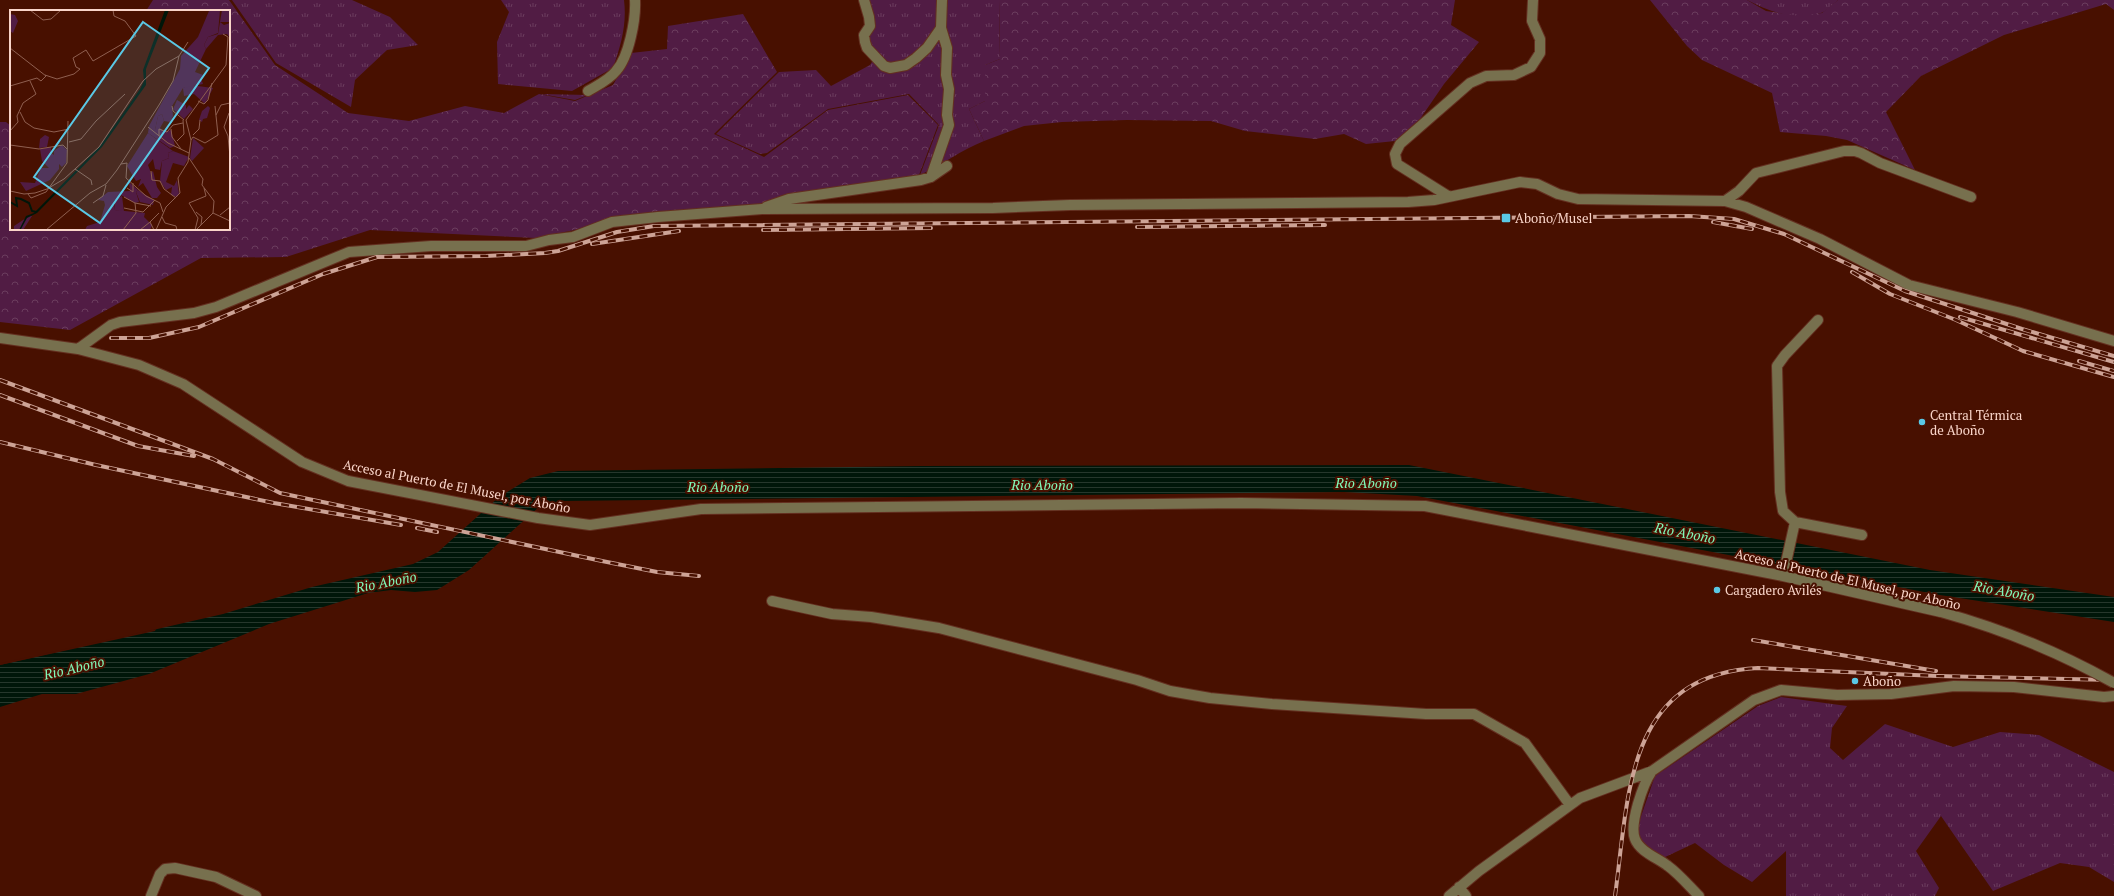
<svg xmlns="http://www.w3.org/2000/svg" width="2114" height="896" font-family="'PT Serif',serif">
  <defs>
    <pattern id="grass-tufts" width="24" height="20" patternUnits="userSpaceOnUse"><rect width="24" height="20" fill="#511c44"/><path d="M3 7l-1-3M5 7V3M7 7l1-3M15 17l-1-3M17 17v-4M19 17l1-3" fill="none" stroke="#6b3c5e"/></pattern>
    <pattern id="forest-crowns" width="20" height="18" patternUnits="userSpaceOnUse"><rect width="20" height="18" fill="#511c44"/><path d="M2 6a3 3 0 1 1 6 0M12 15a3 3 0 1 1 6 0" fill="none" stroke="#6b3c5e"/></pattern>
    <pattern id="water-rules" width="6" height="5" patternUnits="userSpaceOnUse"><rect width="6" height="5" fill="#001609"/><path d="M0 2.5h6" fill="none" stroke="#26372c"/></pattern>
  </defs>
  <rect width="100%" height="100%" fill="#481000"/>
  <path fill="url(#grass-tufts)" d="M232,0H352L390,17L418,45L387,50L355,80L351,107L276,63Z
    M501,0H624C627,24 621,45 613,68L572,91L498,84L497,42L509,12Z
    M866,0H999L1000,59L985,65V101L969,109L984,141C961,150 942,165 920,175L939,125L909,94L828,109L767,153L760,154L716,134L779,72L816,70L831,86L870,65L877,54L867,38Z
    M1747,0H1838C1833,4 1827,11 1821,13C1796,22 1768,11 1747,0Z
    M1781,697L1847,706L1832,728L1830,748L1843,760L1885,724L1953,747L2000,732L2039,735L2110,770L2114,772V882L2089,867L2060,863L1993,891L1941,816L1916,851L1939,888L1935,896H1786V851L1752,882L1724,865L1695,843L1663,858L1646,847L1638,836V825L1655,776L1758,706Z"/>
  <path fill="url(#forest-crowns)" d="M153,0H229L275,65L348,113L409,121L465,106L504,113L539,94L575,101L613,85L631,53L667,49L668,26L743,14L777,72L714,134L764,157L828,110L908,95L938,125L919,175L783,195L759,205L641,216L536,238L370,230L286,257L201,258L70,330L0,322V122H6L11,126V229H229V11H146Z
    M999,0H1455L1451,25L1479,42L1444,84L1420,119L1395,141L1366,144L1344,134L1315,139L1245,131L1211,121L1127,120L1062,122L1024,126L984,141L969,109L985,101V65L1000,59Z
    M1650,0H1747L1766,11L1800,16L1822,13L1838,0H2114V10L2106,4L2004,35L1921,76L1886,112L1915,170L1847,140L1826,136L1780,132L1772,93L1702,60L1687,46Z
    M541,94L588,95L575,100Z"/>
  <path fill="url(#water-rules)" d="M1409,465L1930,570L2114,597V622L1940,595L1417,496L1344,492L561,501L540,506L469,570L437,590L415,592L391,590L368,593L269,624L149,674L76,694H42L0,707V665L223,614L312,587L413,564L438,552L499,497L530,478L558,471L921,466Z"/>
  <path fill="#481000" d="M156,629L155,631L0,665L1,663Z"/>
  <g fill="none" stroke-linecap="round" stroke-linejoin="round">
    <defs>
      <path id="minor" d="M864,0L869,17L870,26L864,35L865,42L867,48L884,66L890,68L906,65L916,58L927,48L941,28
        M588,91C598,85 609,80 616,71C629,57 636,19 635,0
        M931,177L949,125L947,115L949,89L946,75L947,48L941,28L942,0
        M1448,196L1397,164L1395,154L1400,144L1470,83L1486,76L1514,75L1531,67L1540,53V39L1532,21L1533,0
        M1725,201L1739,191L1756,173L1844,151H1855L1861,153L1880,163L1971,197
        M766,207L789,199L921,180L931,177L947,166
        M1818,320L1785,355L1777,366L1780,492L1783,511L1795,522L1862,535
        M0,338L78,349L139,365L183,384L302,462L348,481L538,518L590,525L701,509L1241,503L1425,506L1783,576L1941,612
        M78,349L111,325L120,322L194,313L216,307L349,252L431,246H526L549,240L573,237L612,222L658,217L762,209L993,208L1070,205L1408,202L1434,200L1520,182L1537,184L1558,194L1578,199L1725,201L1746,207L1820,239L1909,285L2017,312L2114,341
        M1783,576L1795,522
        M772,601L832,614L871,617L939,628L1137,680L1170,691L1210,698L1272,704L1426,714H1474L1525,743L1570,805
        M1652,771C1643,784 1629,824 1635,839C1640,852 1658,858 1668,866C1679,874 1689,886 1699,896
        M1459,887L1466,896
        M151,896L160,874L165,869L175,868L216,877L256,896
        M1449,896L1479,871L1580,798L1652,771L1754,700L1781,690L1837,695L1891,694L1954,686L2014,687L2104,697L2114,696"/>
    </defs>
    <use href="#minor" stroke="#643020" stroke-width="12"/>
    <use href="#minor" stroke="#77704e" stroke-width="10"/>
    <defs>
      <path id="rail" d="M1713,222L1752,229
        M1137,227L1325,225
        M763,230L931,228
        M592,244L679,231
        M1852,272L1890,294L1956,320L2023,351L2114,377
        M1960,317L2114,362
        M111,338H149L199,327L323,274L377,257L486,256L545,253L558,251L617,232L654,226L1689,216L1734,219L1784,234L1905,291L2022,329L2114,356
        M2079,361L2114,371
        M0,380L213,459L280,493L602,561L657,572L699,576
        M0,395L138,446L194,456
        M0,442L96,465L274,503L401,525
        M417,528L437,532
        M1753,640L1936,671
        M1615,896C1629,795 1625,675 1758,668L1937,676L2114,680"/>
    </defs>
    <use href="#rail" stroke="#cda396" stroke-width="4"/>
    <use href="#rail" stroke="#481000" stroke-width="2.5" stroke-dasharray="8" stroke-linecap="butt"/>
    <defs>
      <path id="minor-bridge" d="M1941,612C2002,629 2059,652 2114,683"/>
    </defs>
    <use href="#minor-bridge" stroke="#643020" stroke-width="12" stroke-linecap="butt"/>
    <use href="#minor-bridge" stroke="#77704e" stroke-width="10"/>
  </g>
  <g fill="#5ac8e5" stroke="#481000" stroke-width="1.5">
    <rect x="1501" y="213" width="10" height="10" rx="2"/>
    <circle cx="1922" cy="422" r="4"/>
    <circle cx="1717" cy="590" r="4"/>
    <circle cx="1855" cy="681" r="4"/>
  </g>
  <g text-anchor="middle" stroke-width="4" stroke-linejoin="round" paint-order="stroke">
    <g font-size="13" fill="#fad5c9" stroke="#481000" text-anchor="start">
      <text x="1515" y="223">Aboño/Musel</text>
      <text x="1930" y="420">Central Térmica<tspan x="1930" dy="15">de Aboño</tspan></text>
      <text x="1725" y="595">Cargadero Avilés</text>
      <text x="1863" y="686">Aboño</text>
    </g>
    <g font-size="13" fill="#fad5c9" stroke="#481000">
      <text transform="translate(457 486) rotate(11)" y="5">Acceso al Puerto de El Musel, por Aboño</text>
      <text transform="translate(1848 579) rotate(13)" y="5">Acceso al Puerto de El Musel, por Aboño</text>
    </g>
    <g font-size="14" font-style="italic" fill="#81f8b8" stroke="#481000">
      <text x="1366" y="488">Rio Aboño</text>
      <text x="1042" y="490">Rio Aboño</text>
      <text x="718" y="492">Rio Aboño</text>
      <text transform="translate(1685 533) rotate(11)" y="5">Rio Aboño</text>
      <text transform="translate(386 582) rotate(-11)" y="5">Rio Aboño</text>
      <text transform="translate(2004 591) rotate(10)" y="5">Rio Aboño</text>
      <text transform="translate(74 668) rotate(-13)" y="5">Rio Aboño</text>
    </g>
  </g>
  <g transform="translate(10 10)">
    <rect width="220" height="220" fill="#481000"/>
    <path d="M212,0H220V12H210L214,15L220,13V28L217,24L208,25L196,39L194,35L198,27L208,24ZM180,75L203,78L195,94L184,84L174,86L173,78ZM167,90L176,95V99L179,95L183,99L174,109L163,99ZM152,104L154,111L150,118L155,122L161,120L165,136L160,138L138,123L139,116L142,120H145L148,106ZM183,128L194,138L182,151L180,148ZM52,135L57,140L56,153L52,157L49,154V159L40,170L16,181L10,172L25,173L31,158H39L32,151L30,139L41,137V143L44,145V141ZM163,141L179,147L174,156L163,153L156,172L164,176L167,170L169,184L167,187L161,185L162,177L156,180L150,171L152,151L159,148L158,143ZM128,180L144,190L143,195L130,192L126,182ZM112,186L114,202L105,200V189Z" fill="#511c44"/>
    <path d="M210,0L208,23L198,27L194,35L196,39L185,62L193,65L191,68L193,74L173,78L162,96L163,106L160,112L154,111L152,104L148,106L145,120H142L139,116L170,59L171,46L188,27L199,1ZM0,4L5,5L8,11L3,23L0,21ZM198,96L200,98L197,108L193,109L192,112L189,110L192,101ZM138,123L163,141L158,143L159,148L152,151L150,160L145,159L143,149L138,155L141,163L143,161L147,177L151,183L147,188H142L133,173L128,177L131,169L126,171L117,156ZM35,125L39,127L37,137L29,138L30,129ZM119,172L128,180L126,182L129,192L125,193L111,185L104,191L105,200L135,203L134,207L142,215L140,220H75L77,216L90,212L95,195L94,191L88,190L98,182L120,181ZM19,206H22L13,220H4V216Z" fill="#511c44"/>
    <path d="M155,0H159L136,59V75L92,137L27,203L17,208L11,219L9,220L16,206L24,203L90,136L130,79L134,71L133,60Z" fill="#001609"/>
    <path fill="none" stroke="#001609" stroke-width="2" d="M0,192L7,196L6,188L11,189L19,193L22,201L26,202"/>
    <path fill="none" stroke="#8f5f50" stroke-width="1" d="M20,0L33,10L41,9L51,0M0,38L36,66L31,71L27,68L0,76M35,65L47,69L64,64L70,59L66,57L63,48L76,40L83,51L126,26L115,11L104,6L103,0M188,91L194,94L198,90L202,73M162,96L163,101L174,110M10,102L15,112L24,118L44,122L59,119M219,103L214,117L218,126L220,147M206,105L211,95L220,93M138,117L158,133L179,143M161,119L162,127L171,139M0,121L8,112L7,106L13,93L26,84L20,71M183,125L189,119L190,110M149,126V119L157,122L163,115L173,113M181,130L183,127L195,133L208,125L205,96M167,131L174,124L173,110M59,132L71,129L86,111L115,84M0,135L29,139L53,135L57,139M179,148L193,169L192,175L204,191L203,203L220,211M111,154L117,153L116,168L136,186L150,193L153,202M65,159L81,170L82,175M141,161L142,170L150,171L154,179L166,188M117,178L123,182V173M0,181L14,184L25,183L37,179L54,169L89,137L133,71L146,59L169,46L178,32M18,184L21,188L36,182L57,153L58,111M114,187L125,193L141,196M83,193L93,186L96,175M114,198L133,202L145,190M186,202L192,207L191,215M210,205L220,197M152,207L155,213L166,216L167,220M140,212L149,203M36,220L80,183L96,174L107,160L149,95L163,71L169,46M113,220L126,203L125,193M130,220L140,212L144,220M146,220L156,197L170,183L168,168L178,152L181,130L176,110L216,55L218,27L213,24M185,220L188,208L179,193L196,186L194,178M186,220L203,203"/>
    <path fill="#5ac8e5" fill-opacity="0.15" stroke="#5ac8e5" stroke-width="2" d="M133,12L199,58L90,213L24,167Z"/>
    <rect width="220" height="220" fill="none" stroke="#fad5c9" stroke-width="2"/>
  </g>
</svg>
